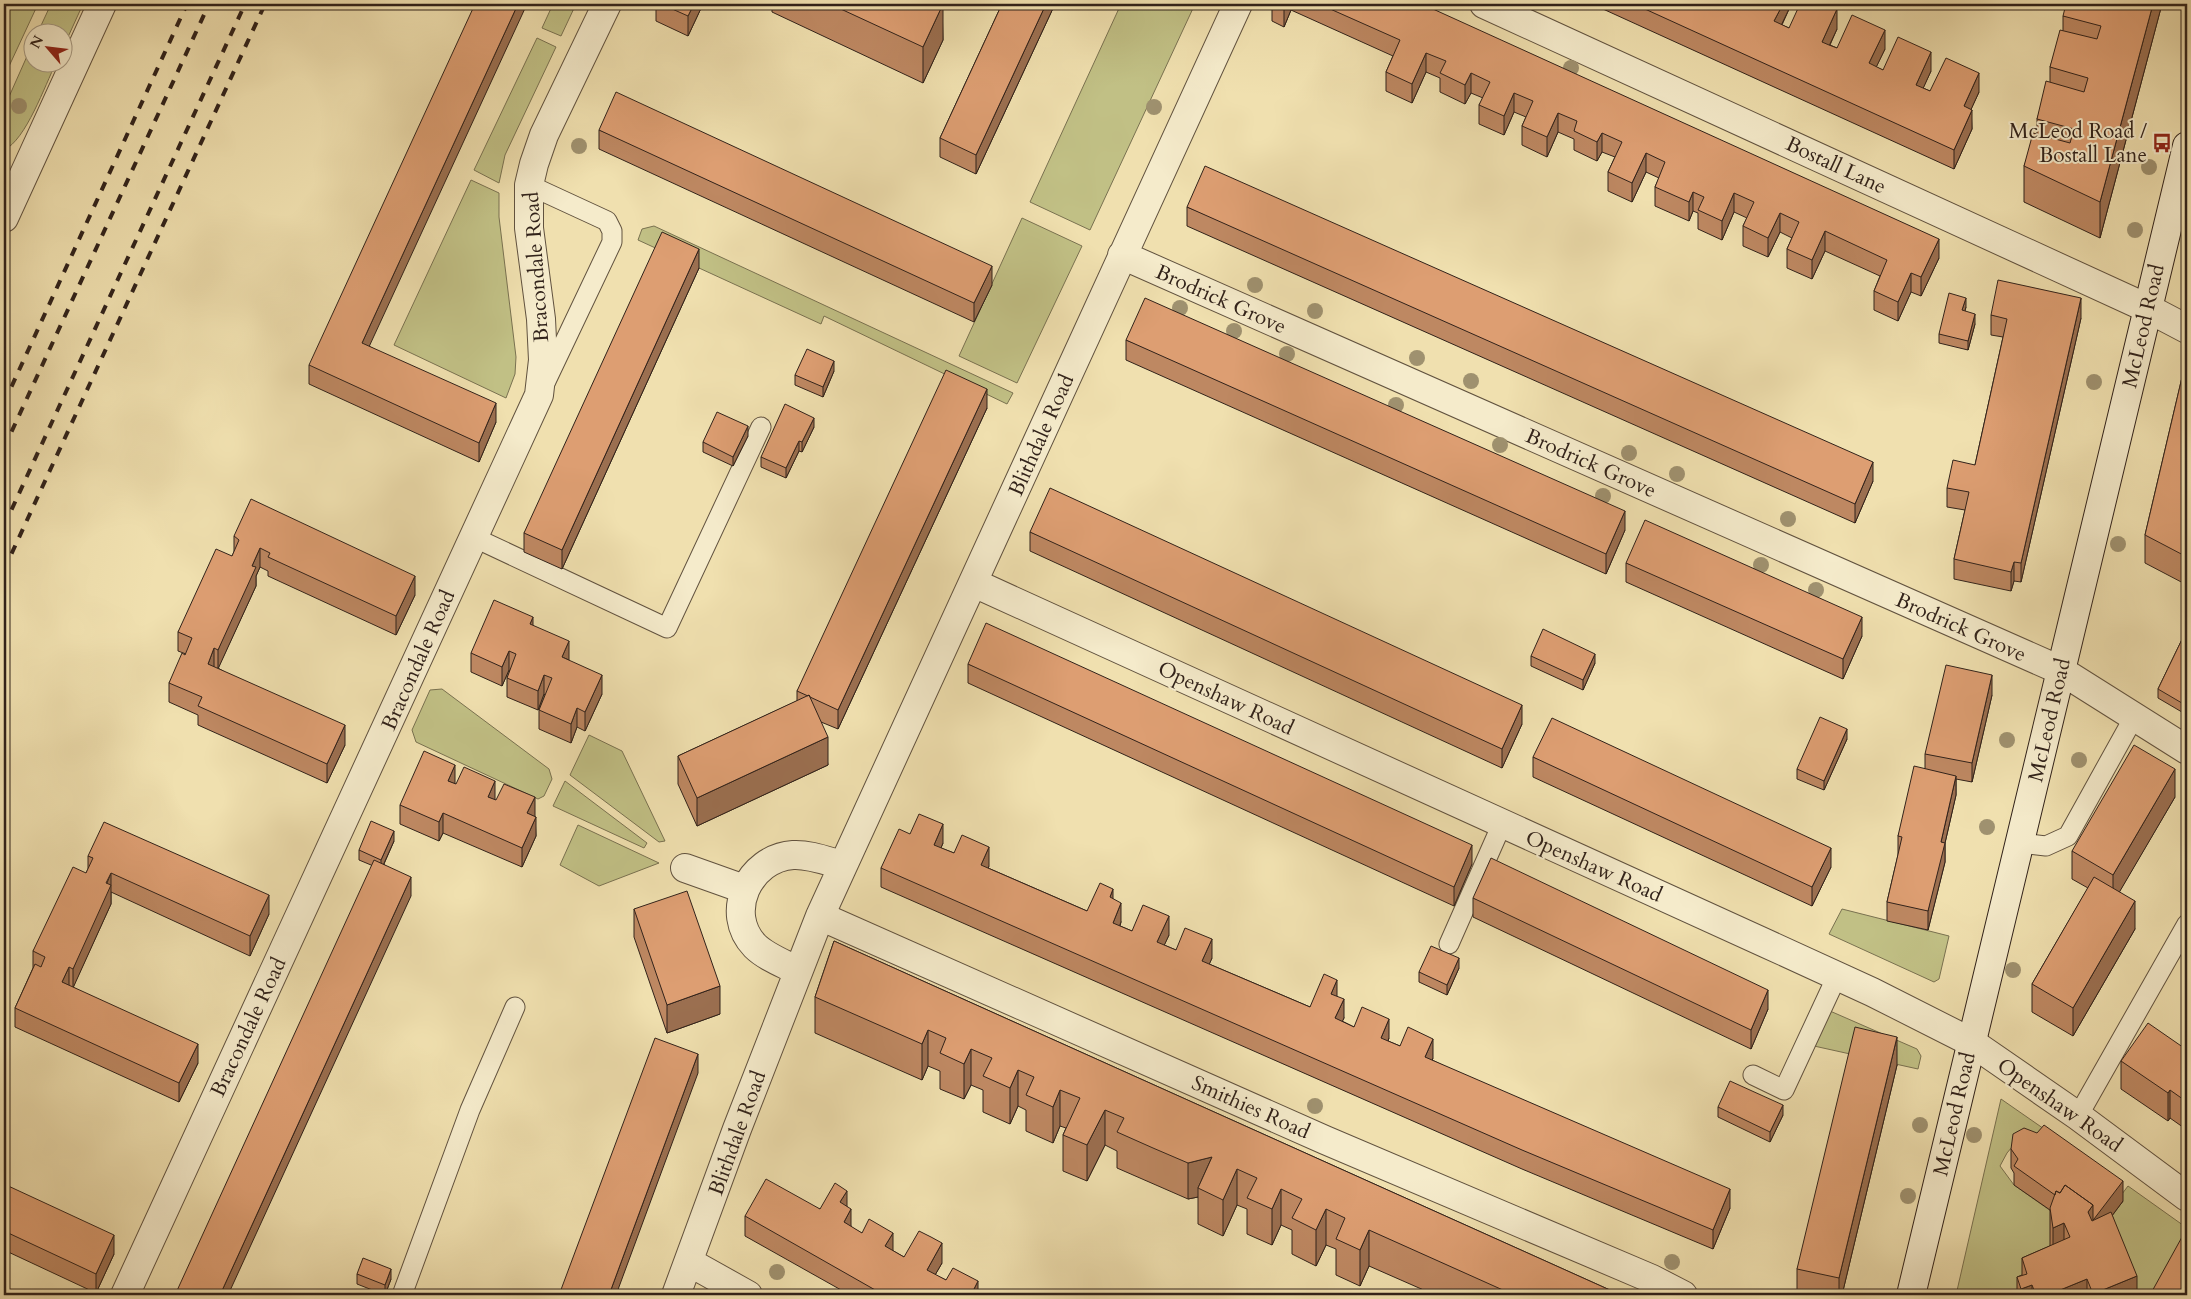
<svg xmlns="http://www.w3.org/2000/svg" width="2191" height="1299" font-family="Cardo,serif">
  <rect width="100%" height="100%" fill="#f0e0af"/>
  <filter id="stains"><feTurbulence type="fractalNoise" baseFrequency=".004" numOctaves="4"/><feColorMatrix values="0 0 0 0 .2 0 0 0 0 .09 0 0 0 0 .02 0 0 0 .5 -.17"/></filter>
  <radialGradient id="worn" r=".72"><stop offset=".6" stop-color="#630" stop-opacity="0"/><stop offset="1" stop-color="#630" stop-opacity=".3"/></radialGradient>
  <path fill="#c1c085" stroke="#797150" d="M4,4H38L4,77Z
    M51,4H83L63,48L62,32H38Z
    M553,4H576L561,36L542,28Z
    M1121,4H1195L1090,230L1030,202Z
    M537,38L556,47L505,155L499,183L474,170Z
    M32,45V62L56,63C45,85 26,140 4,150V108Z
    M471,180L499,193V217L516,357L515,374L506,398L394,345Z
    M1022,218L1082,246L1017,383L959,356Z
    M654,226L1013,393L1007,404L824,316L821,324L638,240L642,229Z
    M442,689L549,769L552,779L544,796L538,799L416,742L412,730L430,690Z
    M589,735L622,751L665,841L659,842L570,775Z
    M565,781L647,843L644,848L553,806Z
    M578,825L659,863L599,886L560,865Z
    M1842,909L1949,936L1939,979L1934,982L1829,934Z
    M1830,1011L1917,1049L1921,1056L1918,1069L1814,1046Z
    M2001,1099L2106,1172L2022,1135L2007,1153L2000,1166L2014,1185L2058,1216L2053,1263L2020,1295H1956Z
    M2128,1186L2187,1228V1236L2155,1295H2131L2094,1241L2123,1201L2119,1198Z"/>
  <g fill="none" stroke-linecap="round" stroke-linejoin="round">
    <defs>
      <path id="service" d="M529,185L607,221L612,231V242L546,381
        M473,537L667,628L761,427
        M2020,843L2046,846L2068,836L2134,717
        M1449,944L1502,824
        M1753,1075L1784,1090L1837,976
        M2078,1116L2187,924
        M402,1295L470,1110L515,1007"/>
      <path id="minor" d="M1484,4L2147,308L2187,329
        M4,218L102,4
        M1122,255L2060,670L2187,750
        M974,583L1765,943L1872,992L1971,1042L2078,1116L2187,1197
        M685,868L744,889
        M820,916L1325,1140L1652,1279L1683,1295
        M798,971C785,964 766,957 755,946C723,913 749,858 793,855C809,854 827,861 842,865
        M689,1262L748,1295
        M125,1295L539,395L543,360L541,319L529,228V185L534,164L544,135L607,4
        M676,1295L737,1129L820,916L1238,4"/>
      <path id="secondary" d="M1911,1295L2187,146"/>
    </defs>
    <use href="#service" stroke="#61523f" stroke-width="21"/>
    <use href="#minor" stroke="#61523f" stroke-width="30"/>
    <use href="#secondary" stroke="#31221a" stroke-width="30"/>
    <use href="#service" stroke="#f5ebcb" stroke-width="19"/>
    <use href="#minor" stroke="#f5ebcb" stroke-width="28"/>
    <use href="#secondary" stroke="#f5ebcb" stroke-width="28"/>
    <path stroke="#31221a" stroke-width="4" stroke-dasharray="9 9" stroke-linecap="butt" d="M4,403L187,4
      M4,448L209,4
      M4,526L245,4
      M4,570L265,4"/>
  </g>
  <g fill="#9f916f">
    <circle cx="1571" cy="68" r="8"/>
    <circle cx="19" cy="106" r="8"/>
    <circle cx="1154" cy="107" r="8"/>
    <circle cx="579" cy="146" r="8"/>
    <circle cx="2149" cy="167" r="8"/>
    <circle cx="2135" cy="230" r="8"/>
    <circle cx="1255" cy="285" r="8"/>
    <circle cx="1180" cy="308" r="8"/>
    <circle cx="1315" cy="311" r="8"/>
    <circle cx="1234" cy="331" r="8"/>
    <circle cx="1287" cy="354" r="8"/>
    <circle cx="1417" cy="358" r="8"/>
    <circle cx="1471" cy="381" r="8"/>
    <circle cx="2094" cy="382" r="8"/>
    <circle cx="1396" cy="405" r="8"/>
    <circle cx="1500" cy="445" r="8"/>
    <circle cx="1629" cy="453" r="8"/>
    <circle cx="1677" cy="474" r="8"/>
    <circle cx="1603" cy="496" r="8"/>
    <circle cx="1788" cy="519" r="8"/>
    <circle cx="2118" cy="544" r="8"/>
    <circle cx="1761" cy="565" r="8"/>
    <circle cx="1816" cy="590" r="8"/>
    <circle cx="2007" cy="740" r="8"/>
    <circle cx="2079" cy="760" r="8"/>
    <circle cx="1987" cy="827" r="8"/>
    <circle cx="2013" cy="970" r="8"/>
    <circle cx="1315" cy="1106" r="8"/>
    <circle cx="1920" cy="1125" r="8"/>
    <circle cx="1974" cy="1135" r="8"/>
    <circle cx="1908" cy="1196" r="8"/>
    <circle cx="1672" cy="1262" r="8"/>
    <circle cx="777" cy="1272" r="8"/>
  </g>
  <path fill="#be8862" stroke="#31221a" d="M656,4H703L688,36L656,21Z
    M772,4H942L943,40L923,83L772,12Z
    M1002,4H1055L976,174L940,157V138Z
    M1272,4H1422L1939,258L1921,296L1911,292L1898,321L1874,310V291L1880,276L1825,251L1812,279L1787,268V249L1792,238L1780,232L1768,257L1743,246V226L1747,218L1734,212L1722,240L1698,229V213L1693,211L1689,221L1655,206V187L1659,178L1646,172L1632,202L1608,191V172L1615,157L1602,152L1597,161L1574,150V139L1558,132L1547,157L1522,145V126L1526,117L1514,112L1504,135L1479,124V105L1483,98L1471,93L1465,104L1440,92V78L1426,72L1412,103L1386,91V72L1393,56L1291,10L1284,27L1272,21Z
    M1592,4H1737L1743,6L1790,4V7L1782,25L1789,28L1837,29L1830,45L1837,48L1885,49L1876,67L1883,70L1931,71L1923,88L1930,91L1979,92L1971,109L1972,129L1954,169Z
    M2162,4L2100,238L2024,202V166L2037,134V119L2050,82V67L2063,30V16Z
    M599,130L992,285L974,322L599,149Z
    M1187,207L1873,481L1855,523L1187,226Z
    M699,268L562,569L524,552V533Z
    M1966,307L1965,311L1975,324L1968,350L1939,343V334Z
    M1991,315L2081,318L2021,582L2014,581L2011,591L1954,579V559L1965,510L1947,507V488L1975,465L2003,337L1991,335Z
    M1126,340L1625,530L1606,574L1126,360Z
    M369,346L496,422L479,462L309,384V365Z
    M2187,356V585L2145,563V535Z
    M834,371L823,397L795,385V375Z
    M987,408L838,729L821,722L828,765L697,826L678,784V756L797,701V691Z
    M814,427L802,452L799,451L786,478L761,467V457Z
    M748,436L733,466L703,452V442Z
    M1030,532L1522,724L1502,768L1030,551Z
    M234,536L415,595L396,635L268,576V571L260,567L256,576V586L218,668L345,745L327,783L198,725V715L169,702V683L186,654L178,651V632L232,556L234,552Z
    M1626,563L1862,636L1843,679L1626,582Z
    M533,625L569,660L602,694L585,731L577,727L571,743L539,729V710L545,695L544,694L538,710L507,697V678L510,671L509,670L502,686L471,672V653Z
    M2187,629V715L2158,698V689Z
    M1531,656L1595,663L1583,690L1531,666Z
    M968,664L1472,864L1454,906L968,683Z
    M1992,695L1972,782L1956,779V795L1945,843V862L1928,930L1887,921V902L1898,855V836L1925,769V754Z
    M1847,739L1824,790L1797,779V769Z
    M1533,757L1831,867L1812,906L1533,777Z
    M455,784L535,816L536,836L522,867L443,833L439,841L400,824V805Z
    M2175,797L2119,892L2135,929L2073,1036L2032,1012V984L2088,888L2072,879V851Z
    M910,834L943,843L941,848L954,853L989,866L988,868L1087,911L1113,899L1121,922L1120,926L1132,931L1169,935L1164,945L1176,950L1212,958L1209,964L1310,1007L1337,996L1344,1018L1342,1021L1354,1027L1389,1038L1388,1041L1400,1046L1433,1058L1432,1060L1730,1208L1713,1249L1522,1169L881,887V868Z
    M394,841L384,864L411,896L371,865L359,860V850Z
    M88,856L269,914L250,956L111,892V904L73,987L198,1063L179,1102L15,1027V1008L33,968V951L86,873L88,869Z
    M1473,898L1768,1009L1751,1049L1473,917Z
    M634,909L720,1014L667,1033L634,937Z
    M834,941L1621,1295H1435L1369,1266L1360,1286L1336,1275V1249L1326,1245L1316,1266L1292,1254V1230L1281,1225L1272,1245L1247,1234V1209L1237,1205L1223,1236L1198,1224V1197L1188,1199L1117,1168V1151L1105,1145L1087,1181L1063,1171V1135L1066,1128L1060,1126L1053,1143L1026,1131V1110L1018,1106L1010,1124L983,1112V1090L971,1085L964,1099L940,1089V1071L928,1066L922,1080L815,1033V997Z
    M1459,968L1447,995L1419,982V972Z
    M2187,1050V1130L2170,1118L2168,1121L2121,1089V1061Z
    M1897,1065L1842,1295H1797V1269Z
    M1718,1107L1783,1115L1770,1142L1718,1117Z
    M2011,1149L2123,1201L2112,1215L2137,1295H2017V1277L2022,1275V1258L2050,1246V1210L2014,1185V1173L2011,1168Z
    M4,1184L114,1254L96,1293L4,1250Z
    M847,1206L851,1227L904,1257L942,1263L935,1275L946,1280L978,1295H850L745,1236V1216Z
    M357,1274L391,1279L385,1295L357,1284Z"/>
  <path fill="#9b6f50" stroke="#31221a" d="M518,4H527L362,362V343Z
    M694,4H703L688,36V16Z
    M943,4V40L923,83V47Z
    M1046,4H1055L976,174V155Z
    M1286,4H1291V10L1284,27V8Z
    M1783,4H1790V7L1774,40V21Z
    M2153,4H2162L2100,238V202Z
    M1837,9V29L1822,61V42Z
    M1885,30V49L1869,82V63Z
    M1931,52V71L1916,104V85Z
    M1426,53V72L1412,103V84Z
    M1471,73V93L1465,104V85Z
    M1979,73V92L1964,125V106Z
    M1514,93V112L1504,135V116Z
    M1972,110V129L1954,169V150Z
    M1558,113V132L1547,157V137Z
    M1602,133V152L1597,161V142Z
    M1646,153V172L1632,202V183Z
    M1693,192V211L1689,221V202Z
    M1734,193V212L1722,240V221Z
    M1780,213V232L1768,257V238Z
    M1825,231V251L1812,279V260Z
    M1939,239V258L1921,296V277Z
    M699,249V268L562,569V550Z
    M992,266V285L974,322V303Z
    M1911,273V292L1898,321V302Z
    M1966,298V307L1962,320V310Z
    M2081,298V318L2021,582V563Z
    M1975,314V324L1968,350V341Z
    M834,361V371L823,397V387Z
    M987,389V408L838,729V710Z
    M496,403V422L479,462V443Z
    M814,418V427L802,452V442Z
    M748,426V436L733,466V457Z
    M799,441V451L786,478V468Z
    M1873,462V481L1855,523V504Z
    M1625,511V530L1606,574V554Z
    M260,548V567L256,576V586L218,669V650L252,566Z
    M2014,562V581L2011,591V572Z
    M415,576V595L396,635V616Z
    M533,617V637L530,624Z
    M1862,617V636L1843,679V659Z
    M569,641V660L562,657Z
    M214,648V668L208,664Z
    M509,651V670L502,686V667Z
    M1595,654V663L1583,690V680Z
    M544,675V694L538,710V691Z
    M602,675V694L585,731V712Z
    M1992,675V695L1972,782V763Z
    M1522,705V724L1502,768V749Z
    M577,708V727L571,743V724Z
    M345,725V745L327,783V764Z
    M1847,729V739L1824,790V781Z
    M828,737V765L697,826V798Z
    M455,765V784L448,781Z
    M2175,769V797L2113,903V875Z
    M1956,776V795L1945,843V862L1928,930V911L1941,842Z
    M495,781V800L488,797Z
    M535,797V817L527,813Z
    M443,813V833L439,841V822Z
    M536,817V836L522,867V848Z
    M943,824V843L934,864V845Z
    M394,831V841L381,870V860Z
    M1472,845V864L1454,906V887Z
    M989,847V866L981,884V865Z
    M1831,848V867L1812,906V887Z
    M111,873V904L73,988V969Z
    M411,877V896L228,1295H220Z
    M1113,889V908L1110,897Z
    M269,895V914L250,956V936Z
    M2135,901V929L2073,1036V1008Z
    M1121,903V922L1113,942V923Z
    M1169,916V935L1157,961V942Z
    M1212,939V958L1202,981V961Z
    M1459,958V968L1447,995V985Z
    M69,967V986L62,982Z
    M1337,980V999L1331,994Z
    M720,986V1014L667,1033V1005Z
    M1768,990V1009L1751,1049V1030Z
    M1344,999V1018L1335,1037V1018Z
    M1389,1019V1038L1381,1057V1038Z
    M928,1030V1066L922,1080V1044Z
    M1897,1037V1065L1842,1295H1839V1278Z
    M1433,1039V1058L1425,1077V1057Z
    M198,1044V1063L179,1102V1083Z
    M971,1049V1085L964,1099V1064Z
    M698,1054V1073L616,1295H609Z
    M1018,1070V1106L1010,1124V1088Z
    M1060,1090V1126L1053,1143V1107Z
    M2170,1090V1118L2168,1121V1093Z
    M1783,1105V1115L1770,1142V1132Z
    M1105,1110V1145L1087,1181V1145Z
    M1212,1157L1198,1188V1197L1188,1199V1163Z
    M1237,1169V1205L1223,1236V1200Z
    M2123,1181V1201L2088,1248V1212L2093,1205Z
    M1281,1189V1225L1272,1245V1209Z
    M1730,1189V1208L1713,1249V1230Z
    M847,1191V1210L840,1202Z
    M851,1209V1228L844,1222Z
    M1326,1209V1245L1316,1266V1230Z
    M2064,1223V1259L2053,1264V1228Z
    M1369,1230V1266L1360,1286V1250Z
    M893,1233V1252L885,1246Z
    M114,1235V1254L96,1293V1274Z
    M942,1243V1263L927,1289V1270Z
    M391,1269V1279L385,1295V1285Z
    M2137,1276V1295H2093V1294Z
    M2087,1279V1295H2048Z
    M978,1281V1295H971Z
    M2032,1285V1295H2021V1289Z
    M2187,1289V1295H2184Z"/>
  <path fill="#dd9e72" stroke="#31221a" d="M475,4H518L362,343L496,403L479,443L309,365Z
    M661,4H694L688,16Z
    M830,4H943L923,47Z
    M1002,4H1046L976,155L940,138Z
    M1276,4H1286L1284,8Z
    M1319,4H1422L1939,239L1921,277L1911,273L1898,302L1874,291L1887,260L1825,231L1812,260L1787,249L1799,222L1780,213L1768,238L1743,226L1754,202L1734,193L1722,221L1698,210L1704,197L1693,192L1689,202L1655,187L1665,162L1646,153L1632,183L1608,172L1622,142L1602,133L1597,142L1574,131L1577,121L1558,113L1547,137L1522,126L1533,101L1514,93L1504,116L1479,105L1490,82L1471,73L1465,85L1440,73L1446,61L1426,53L1412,84L1386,72L1400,40Z
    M1634,4H1737L1743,6L1744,4H1783L1774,21L1789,28L1800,4H1825L1837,9L1822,42L1829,45L1837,48L1852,15L1885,30L1869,63L1883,70L1898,37L1931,52L1916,85L1930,91L1946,58L1979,73L1964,106L1972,110L1954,150Z
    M2066,4H2153L2100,202L2024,166L2033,133L2070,143L2074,129L2037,119L2046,81L2084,92L2088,78L2050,67L2060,30L2097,39L2101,26L2063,16Z
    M616,92L992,266L974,303L599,130Z
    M1205,166L1873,462L1855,504L1187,207Z
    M662,232L699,249L562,550L524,533Z
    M1998,280L2081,298L2021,563L2014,562L2011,572L1954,559L1969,492L1947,488L1953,460L1975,465L2007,319L1991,315Z
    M1949,293L1966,298L1962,310L1975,314L1968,341L1939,334Z
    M1145,298L1625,511L1606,554L1126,340Z
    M807,349L834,361L823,387L795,375Z
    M2187,356V557L2145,535Z
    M946,370L987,389L838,710L810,697L809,695L808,696L797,691Z
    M785,404L814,418L802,442L799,441L786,468L761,457Z
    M717,412L748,426L733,457L703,442Z
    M1050,488L1522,705L1502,749L1030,532Z
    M251,499L415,576L396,616L268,557L270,553L260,548L252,566L256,567L218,650L214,648L208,664L345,725L327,764L198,706L202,697L169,683L182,653L185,655L192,638L178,632L216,549L232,556L239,540L234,536Z
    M1645,520L1862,617L1843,659L1626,563Z
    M494,600L533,617L530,624L569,641L562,657L602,675L585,712L577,708L571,724L539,710L552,678L544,675L538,691L507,678L516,654L509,651L502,667L471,653Z
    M986,623L1472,845L1454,887L968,664Z
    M1543,629L1595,654L1583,680L1531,656Z
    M2187,629V706L2158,689Z
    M1946,665L1992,675L1972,763L1925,754Z
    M809,695L828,737L697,798L678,756Z
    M1820,717L1847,729L1824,781L1797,769Z
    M1552,718L1831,848L1812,887L1533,757Z
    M2134,745L2175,769L2113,875L2072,851Z
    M424,751L455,765L448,781L456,784L464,767L495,781L488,797L496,800L504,784L535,797L527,813L536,817L522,848L443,813L439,822L400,805Z
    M1914,766L1956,776L1941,842L1945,843L1928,911L1887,902L1902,837L1898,836Z
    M919,814L943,824L934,845L954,853L962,835L989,847L981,865L1087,911L1100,883L1113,889L1110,897L1121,903L1113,923L1132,931L1143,905L1169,916L1157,942L1176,950L1185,928L1212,939L1202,961L1310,1007L1324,974L1337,980L1331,994L1344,999L1335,1018L1354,1027L1362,1007L1389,1019L1381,1038L1400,1046L1408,1027L1433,1039L1425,1057L1730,1189L1713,1230L1522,1150L881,868L899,829L910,834Z
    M371,821L394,831L381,860L359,850Z
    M104,822L269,895L250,936L111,873L106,883L111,885L97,916L73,969L69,967L62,982L198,1044L179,1083L15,1008L35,964L41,967L45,957L33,951L73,867L86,873L93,858L88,856Z
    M1491,858L1768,990L1751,1030L1473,898Z
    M374,860L411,877L220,1295H175Z
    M2094,877L2135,901L2073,1008L2032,984Z
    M687,891L720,986L667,1005L634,909Z
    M834,941L1621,1295H1514L1369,1230L1360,1250L1336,1239L1345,1218L1326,1209L1316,1230L1292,1218L1302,1199L1281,1189L1272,1209L1247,1198L1257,1178L1237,1169L1223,1200L1198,1188L1212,1157L1188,1163L1153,1148L1117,1132L1124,1118L1105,1110L1087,1145L1063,1135L1080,1098L1060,1090L1053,1107L1026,1095L1034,1077L1018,1070L1010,1088L983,1076L992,1058L971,1049L964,1064L940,1053L946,1038L928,1030L922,1044L815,997Z
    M1431,946L1459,958L1447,985L1419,972Z
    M2148,1023L2187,1050V1102L2170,1090L2168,1093L2121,1061Z
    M1855,1027L1897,1037L1839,1278L1797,1269Z
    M655,1038L698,1054L609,1295H559Z
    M1730,1081L1783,1105L1770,1132L1718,1107Z
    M2044,1125L2123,1181L2094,1219L2093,1220V1205L2065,1185L2060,1193L2056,1191L2055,1195L2014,1166L2018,1159L2011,1149L2013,1134L2024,1128L2037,1133Z
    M766,1179L820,1209L835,1183L847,1191L840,1202L851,1209L844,1222L862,1233L869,1219L893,1233L885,1246L904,1257L919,1231L931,1237L942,1243L927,1270L946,1280L953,1268L978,1281L971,1295H972H884L745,1216Z
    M4,1184L114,1235L96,1274L4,1231Z
    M2065,1185L2093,1205L2088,1212L2092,1221L2111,1212L2137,1276L2093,1294L2087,1279L2048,1295H2036L2032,1285L2021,1289L2017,1277L2027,1274L2022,1258L2070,1237L2064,1223L2053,1228L2050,1208L2056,1191L2060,1193Z
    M2182,1237L2187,1241V1289L2184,1295H2150Z
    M363,1258L391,1269L385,1285L357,1274Z
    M995,1291L1003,1295H992Z"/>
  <defs>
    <symbol id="bus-bare" viewBox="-9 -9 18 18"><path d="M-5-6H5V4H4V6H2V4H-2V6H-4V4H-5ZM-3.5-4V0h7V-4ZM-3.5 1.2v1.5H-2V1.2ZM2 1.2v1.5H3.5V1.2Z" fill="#8f2418" stroke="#f5ebcb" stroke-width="2.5" paint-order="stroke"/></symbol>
  </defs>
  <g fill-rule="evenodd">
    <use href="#bus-bare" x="2148" y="129" width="28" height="28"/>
  </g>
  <g text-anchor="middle" stroke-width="4" stroke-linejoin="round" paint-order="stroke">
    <g font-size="21" fill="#31221a" stroke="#f5ebcb" text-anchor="end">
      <text x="2147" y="138">McLeod Road /<tspan x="2147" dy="24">Bostall Lane</tspan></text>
    </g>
    <g font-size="21" fill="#31221a" stroke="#f5ebcb">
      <text transform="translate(1836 165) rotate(25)" y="7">Bostall Lane</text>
      <text transform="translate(536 267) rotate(-94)" y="7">Bracondale Road</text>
      <text transform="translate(1221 299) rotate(24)" y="7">Brodrick Grove</text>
      <text transform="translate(2143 326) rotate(-77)" y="7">McLeod Road</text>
      <text transform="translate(1041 435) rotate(-66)" y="7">Blithdale Road</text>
      <text transform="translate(1591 463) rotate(24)" y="7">Brodrick Grove</text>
      <text transform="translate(1961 627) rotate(24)" y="7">Brodrick Grove</text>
      <text transform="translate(418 660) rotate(-66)" y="7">Bracondale Road</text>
      <text transform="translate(1226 698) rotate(25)" y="7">Openshaw Road</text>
      <text transform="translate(2049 720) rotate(-77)" y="7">McLeod Road</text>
      <text transform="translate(1594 866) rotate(24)" y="7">Openshaw Road</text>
      <text transform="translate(248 1027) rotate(-65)" y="7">Bracondale Road</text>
      <text transform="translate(2060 1105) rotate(35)" y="7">Openshaw Road</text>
      <text transform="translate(1251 1107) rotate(24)" y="7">Smithies Road</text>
      <text transform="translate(1954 1114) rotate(-77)" y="7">McLeod Road</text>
      <text transform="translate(737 1133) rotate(-70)" y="7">Blithdale Road</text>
    </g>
  </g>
  <rect width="2191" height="1299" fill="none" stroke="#f0e0af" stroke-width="20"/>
  <rect x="5" y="5" width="2181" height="1289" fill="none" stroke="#31221a" stroke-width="2.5"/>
  <rect x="10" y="10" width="2171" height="1279" fill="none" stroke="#31221a"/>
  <g transform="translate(48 48) rotate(298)"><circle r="24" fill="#f5ebcb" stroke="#a79b84"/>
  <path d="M0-4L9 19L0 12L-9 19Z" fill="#8f2418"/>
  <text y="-8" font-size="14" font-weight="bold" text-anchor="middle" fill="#31221a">N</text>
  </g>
  <rect width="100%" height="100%" filter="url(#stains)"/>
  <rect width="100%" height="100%" fill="url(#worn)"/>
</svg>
